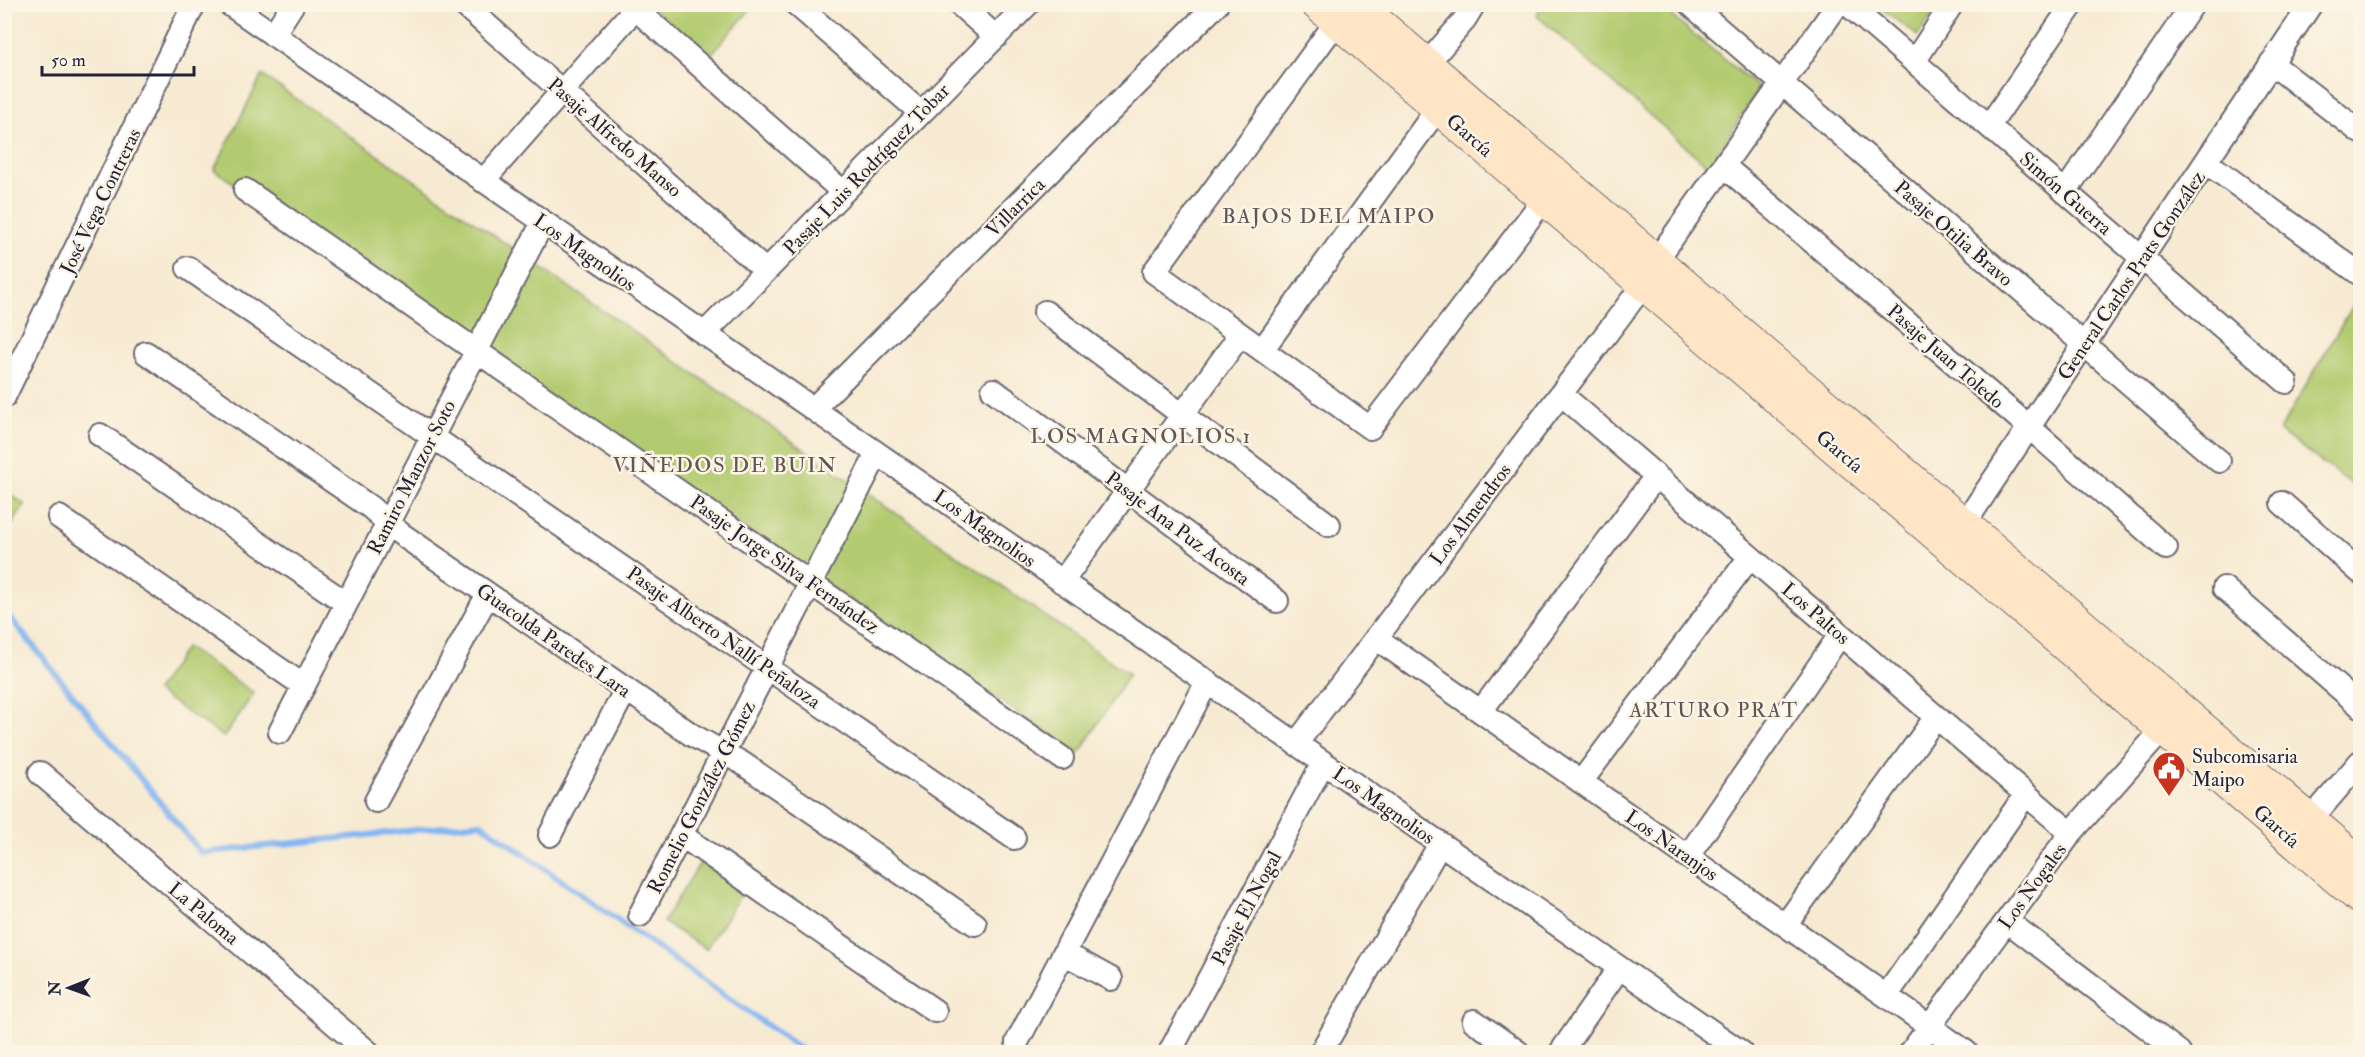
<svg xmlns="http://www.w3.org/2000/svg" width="2365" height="1057" font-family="'IM FELL Double Pica',serif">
  <rect width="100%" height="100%" fill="#fcf5e5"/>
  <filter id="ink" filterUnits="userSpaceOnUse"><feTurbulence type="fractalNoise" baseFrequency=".0167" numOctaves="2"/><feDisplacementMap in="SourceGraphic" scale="12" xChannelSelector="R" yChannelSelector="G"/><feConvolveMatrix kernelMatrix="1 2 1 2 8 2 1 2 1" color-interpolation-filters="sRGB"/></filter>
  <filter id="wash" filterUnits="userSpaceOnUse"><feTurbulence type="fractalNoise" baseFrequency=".008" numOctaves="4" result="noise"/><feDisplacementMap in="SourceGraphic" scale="24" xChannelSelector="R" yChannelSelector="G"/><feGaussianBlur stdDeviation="1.35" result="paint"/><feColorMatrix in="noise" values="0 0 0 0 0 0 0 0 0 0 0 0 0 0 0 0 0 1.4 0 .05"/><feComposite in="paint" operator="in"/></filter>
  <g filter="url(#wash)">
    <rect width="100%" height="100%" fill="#f7ead2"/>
    <path fill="#b2cb70" stroke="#6a7656" stroke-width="1.5" d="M657,4H754V5L709,57L653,8Z
      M1541,4L1658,5L1759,88L1709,167L1537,16Z
      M1876,5H1938L1918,36Z
      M262,75L1129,674L1079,754L214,170Z
      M2360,294V490L2279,431Z
      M5,490L25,505L5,535Z
      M186,647L254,693L224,737L156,691Z
      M700,863L744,890L706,949L663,922Z"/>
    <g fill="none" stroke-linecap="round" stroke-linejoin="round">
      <path stroke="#84b6f1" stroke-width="6" d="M4,610L201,853L480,823L805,1052"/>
    </g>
  </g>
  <g filter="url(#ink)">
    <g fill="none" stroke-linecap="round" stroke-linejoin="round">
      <defs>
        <path id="street" d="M229,4L1741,1052
          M463,4L766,271
          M630,4L843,192
          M796,4L921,113
          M959,4L996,37
          M1690,4L2219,461
          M1847,4L2286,382
          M1337,21L1154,272L1370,428L1544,199
          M273,35L293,4
          M1914,62L1952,4
          M2271,63L2360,132
          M1425,66L1463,22L1474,4
          M1989,126L2073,4
          M2206,162L2360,274
          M1724,166L2029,427L2166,548
          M483,181L639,4
          M245,190L1062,758
          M2065,192L2193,4
          M1656,261L1838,4
          M188,268L1014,838
          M1045,312L1329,525
          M704,334L1028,4
          M1262,350L1438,108
          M146,353L370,507L401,534L692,735L742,763L975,924
          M993,390L1277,601
          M1561,394L2071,833
          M4,397L194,4
          M813,409L1217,4
          M100,435L346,603
          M2282,503L2360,572
          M59,517L304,686
          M1957,535L2311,4
          M1062,582L1240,335
          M2224,588L2360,706
          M1376,638L1966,1052
          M1481,711L1656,476
          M280,732L543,222
          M1296,744L1644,284
          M40,773L368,1052
          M1581,782L1750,557
          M376,801L488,594
          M2300,832L2360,762
          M550,835L626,689
          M681,835L935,1011
          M1688,856L1840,635
          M640,915L877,454
          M2007,921L2179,1052
          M1786,924L1936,717
          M1064,953L1111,979
          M1887,995L2026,794
          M1474,1021L1518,1052
          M1017,1042L1207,682
          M1170,1052L1323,763
          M1321,1052L1440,844
          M1561,1052L1619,968
          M1911,1052L2071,833L2164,728"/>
        <path id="secondary" d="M1317,4L2360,898
          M1356,4L2360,863"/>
      </defs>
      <use href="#street" stroke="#6d6870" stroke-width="26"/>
      <use href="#secondary" stroke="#6d6870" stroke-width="34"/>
      <use href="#street" stroke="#fff" stroke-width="22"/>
      <use href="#secondary" stroke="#fde5c5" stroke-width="32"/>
    </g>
  </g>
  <defs>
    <symbol id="civic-pin" viewBox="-11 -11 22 30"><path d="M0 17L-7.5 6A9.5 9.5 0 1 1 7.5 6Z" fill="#c8321e" stroke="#fcf5e5"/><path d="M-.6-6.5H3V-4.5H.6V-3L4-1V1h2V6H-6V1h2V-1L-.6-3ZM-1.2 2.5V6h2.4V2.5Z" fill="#fff"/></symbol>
  </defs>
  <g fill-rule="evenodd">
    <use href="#civic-pin" x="2150" y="749" width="38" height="52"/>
  </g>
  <g text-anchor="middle" stroke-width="5" stroke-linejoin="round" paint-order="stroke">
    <g font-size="20" fill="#22223b" stroke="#fcf5e5">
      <text transform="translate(1470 135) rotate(41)" y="7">García</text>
      <text transform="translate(615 137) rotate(41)" y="7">Pasaje Alfredo Manso</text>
      <text transform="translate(866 169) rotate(-46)" y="7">Pasaje Luis Rodríguez Tobar</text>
      <text transform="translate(2066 193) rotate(41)" y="7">Simón Guerra</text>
      <text transform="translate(100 201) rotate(-64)" y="7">José Vega Contreras</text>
      <text transform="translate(1015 207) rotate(-45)" y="7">Villarrica</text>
      <text transform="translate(1954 233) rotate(41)" y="7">Pasaje Otilia Bravo</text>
      <text transform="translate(585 252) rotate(35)" y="7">Los Magnolios</text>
      <text transform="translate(2131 275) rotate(-56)" y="7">General Carlos Prats González</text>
      <text transform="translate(1946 356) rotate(41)" y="7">Pasaje Juan Toledo</text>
      <text transform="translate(1840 451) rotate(40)" y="7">García</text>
      <text transform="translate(411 477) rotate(-63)" y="7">Ramiro Manzor Soto</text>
      <text transform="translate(1470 514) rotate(-53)" y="7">Los Almendros</text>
      <text transform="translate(985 528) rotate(35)" y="7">Los Magnolios</text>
      <text transform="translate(1178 528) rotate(37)" y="7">Pasaje Ana Puz Acosta</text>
      <text transform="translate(785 564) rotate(35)" y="7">Pasaje Jorge Silva Fernández</text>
      <text transform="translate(1816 613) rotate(41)" y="7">Los Paltos</text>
      <text transform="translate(724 637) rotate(35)" y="7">Pasaje Alberto Nallí Peñaloza</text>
      <text transform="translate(554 640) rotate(35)" y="7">Guacolda Paredes Lara</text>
      <text transform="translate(701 797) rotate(-63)" y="7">Romelio González Gómez</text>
      <text transform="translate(1384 805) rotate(35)" y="7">Los Magnolios</text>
      <text transform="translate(2277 826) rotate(41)" y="7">García</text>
      <text transform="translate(1672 845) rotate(35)" y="7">Los Naranjos</text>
      <text transform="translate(2032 886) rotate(-54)" y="7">Los Nogales</text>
      <text transform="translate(1246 908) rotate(-62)" y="7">Pasaje El Nogal</text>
      <text transform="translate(204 913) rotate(40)" y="7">La Paloma</text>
    </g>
    <g font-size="20" fill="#22223b" stroke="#fcf5e5" text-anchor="start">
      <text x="2192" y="763">Subcomisaria<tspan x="2192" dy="23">Maipo</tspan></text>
    </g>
    <g font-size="21" letter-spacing="1.5" fill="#625556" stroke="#fcf5e5">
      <text x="1329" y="223">BAJOS DEL MAIPO</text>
      <text x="1141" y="443">LOS MAGNOLIOS 1</text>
      <text x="725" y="472">VIÑEDOS DE BUIN</text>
      <text x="1714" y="717">ARTURO PRAT</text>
    </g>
  </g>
  <rect width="2365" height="1057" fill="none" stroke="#fcf5e5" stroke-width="24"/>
  <g transform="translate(69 988) rotate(269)" stroke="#fcf5e5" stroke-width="4.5" paint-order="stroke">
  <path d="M0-4.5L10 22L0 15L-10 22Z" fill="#22223b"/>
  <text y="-9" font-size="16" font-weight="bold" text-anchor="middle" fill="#22223b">N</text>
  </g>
  <path d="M42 66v9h152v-9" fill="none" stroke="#22223b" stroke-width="3"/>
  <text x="51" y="66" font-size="18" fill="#22223b" stroke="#fcf5e5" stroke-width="4.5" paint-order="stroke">50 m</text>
</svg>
